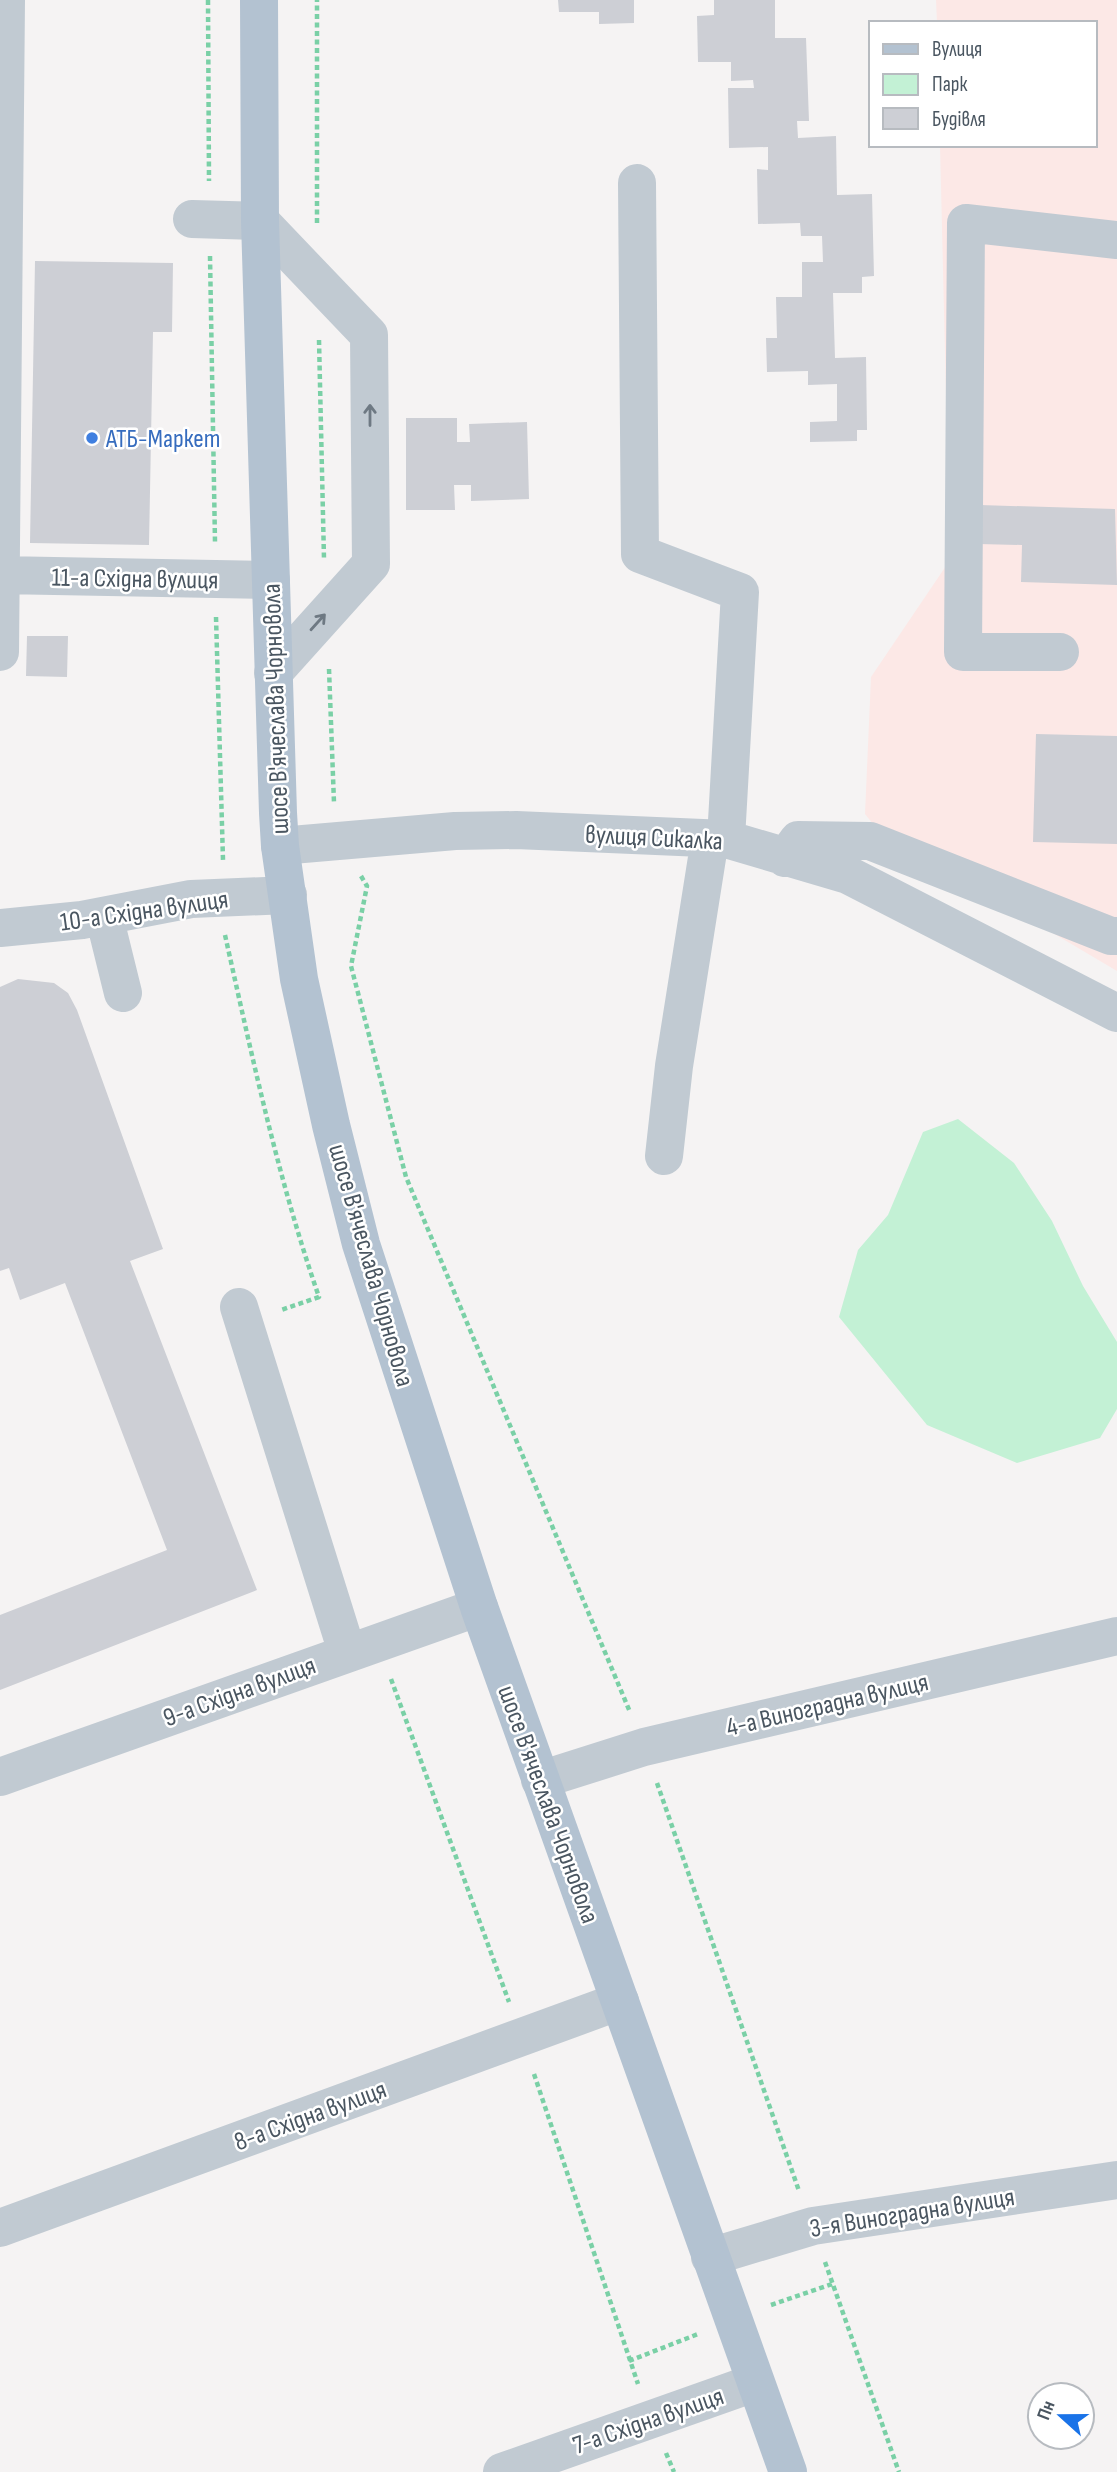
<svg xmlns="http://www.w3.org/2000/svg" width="1117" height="2472" font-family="'Sofia Sans Condensed',sans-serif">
  <rect width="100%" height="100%" fill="#f5f3f3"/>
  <path fill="#fce8e6" d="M936,0H1117V971L877,829L865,814L871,677L950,560L940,145H1094V23H937Z"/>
  <path fill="#c3f1d5" d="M958,1119L1014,1163L1052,1221L1083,1286L1117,1342V1409L1100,1438L1017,1463L927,1425L839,1317L858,1250L888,1215L923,1132Z"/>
  <path fill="#cdcfd5" d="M558,0H634V23L599,24V12H559Z
    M714,0H775V38H806L809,121H797L798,138L836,136L837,195L872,194L874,276L862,277V293H833L835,358L866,357L867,430H857V441L810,442V422L837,421V384L808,385V371L767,372L766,338H777L776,297H802V262H823L822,236H801L800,223L758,224L757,169L768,170V147L729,148L728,88H754L753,80L731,81V62H698L697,16L714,15Z
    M35,261L173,263L172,332H153L149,545L30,543Z
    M406,418H457V442H470L469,424L527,422L529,499L471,501V485H454L455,510H406Z
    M980,505L1115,509L1117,585L1021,582L1022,545L979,544Z
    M27,636H68L67,677L26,676Z
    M1036,734L1117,736V844L1033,842Z
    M18,979L54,983L68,993L77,1010L163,1249L130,1261L257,1590L0,1690V1615L167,1550L65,1283L20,1300L9,1268L0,1271V987Z"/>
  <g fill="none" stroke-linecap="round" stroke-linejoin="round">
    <path stroke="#7ad0a6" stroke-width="4.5" stroke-dasharray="5 3.5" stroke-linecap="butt" d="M208,0L209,181
      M317,223V0
      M210,256L215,542
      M319,340L324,559
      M216,617L223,860
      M329,669L334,803
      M361,876L367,886L351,966L406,1177L630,1712
      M225,935C252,1056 278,1179 319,1297L281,1310
      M391,1679L509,2002
      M657,1783L799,2191
      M534,2074L638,2384
      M825,2262L899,2472
      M771,2305L832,2284
      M629,2361L698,2334
      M666,2453L674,2472"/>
    <path stroke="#c1cad2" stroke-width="38" d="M637,183L640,554L740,592L726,839
      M192,219L260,221L369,335L371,564L273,673
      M0,575L271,580
      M0,652L6,0
      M1060,652H963L966,223L1117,240
      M280,846L455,831L516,830L726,839L848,875L1117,1013
      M785,858L798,840L870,841L1111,936H1117
      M104,916L123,993
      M0,928L82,920L191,899L288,895
      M664,1156L674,1066L710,839
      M239,1307L347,1652
      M0,1777L479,1607
      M540,1780L644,1747L1117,1636
      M0,2228L620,2001
      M710,2257L813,2226L1117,2180
      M502,2472L754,2383"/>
    <path stroke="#b3c2d1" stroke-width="38" d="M259,0L260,221L278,813L280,846L299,979L331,1125L361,1244L479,1607L788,2472"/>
  </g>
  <defs><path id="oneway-shaft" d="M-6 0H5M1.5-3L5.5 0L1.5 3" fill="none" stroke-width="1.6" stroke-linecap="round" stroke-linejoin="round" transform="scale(1.75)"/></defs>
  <g stroke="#6e7983">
    <use href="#oneway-shaft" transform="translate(370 415) rotate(-90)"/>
    <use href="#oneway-shaft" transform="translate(318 622) rotate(-48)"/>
  </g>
  <circle fill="#3f7fe0" stroke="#fff" stroke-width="2.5" cx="92" cy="438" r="7"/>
  <g text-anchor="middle" stroke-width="5" stroke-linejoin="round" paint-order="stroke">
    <g font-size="26" fill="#366cbe" stroke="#fff" text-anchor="start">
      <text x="106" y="447">АТБ-Маркет</text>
    </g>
    <g font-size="26" fill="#4a5661" stroke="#fff">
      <text transform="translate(135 578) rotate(1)" y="9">11-а Східна вулиця</text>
      <text transform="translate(275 709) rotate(-92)" y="9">шосе В'ячеслава Чорновола</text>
      <text transform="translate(654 837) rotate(3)" y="9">вулиця Сикалка</text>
      <text transform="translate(144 910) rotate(-8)" y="9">10-а Східна вулиця</text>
      <text transform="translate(372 1265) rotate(74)" y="9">шосе В'ячеслава Чорновола</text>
      <text transform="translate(239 1691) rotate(-20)" y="9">9-а Східна вулиця</text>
      <text transform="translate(827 1704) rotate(-13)" y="9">4-а Виноградна вулиця</text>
      <text transform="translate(549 1804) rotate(70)" y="9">шосе В'ячеслава Чорновола</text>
      <text transform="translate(310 2115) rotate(-20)" y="9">8-а Східна вулиця</text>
      <text transform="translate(912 2212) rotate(-9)" y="9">3-я Виноградна вулиця</text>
      <text transform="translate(648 2420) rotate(-19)" y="9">7-а Східна вулиця</text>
    </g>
  </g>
  <rect x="869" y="21" width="228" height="126" fill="#ffffff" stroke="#b7bbc0" stroke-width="2"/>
  <rect x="883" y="44" width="35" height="10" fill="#b3c2d1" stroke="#b7bbc0" stroke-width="2"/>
  <text x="932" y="56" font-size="21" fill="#4a5661">Вулиця</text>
  <rect x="883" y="74" width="35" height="21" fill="#c3f1d5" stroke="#b7bbc0" stroke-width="2"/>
  <text x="932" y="91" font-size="21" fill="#4a5661">Парк</text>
  <rect x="883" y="108" width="35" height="21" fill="#cdcfd5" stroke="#b7bbc0" stroke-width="2"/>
  <text x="932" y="126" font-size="21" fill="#4a5661">Будівля</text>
  <g transform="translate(1061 2416) rotate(291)"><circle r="33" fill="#ffffff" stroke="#b7bbc0" stroke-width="2"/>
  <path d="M0-5L12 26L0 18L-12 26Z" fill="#1a73e8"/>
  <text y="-10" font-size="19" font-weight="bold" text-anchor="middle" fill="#4a5661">Пн</text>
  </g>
</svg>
